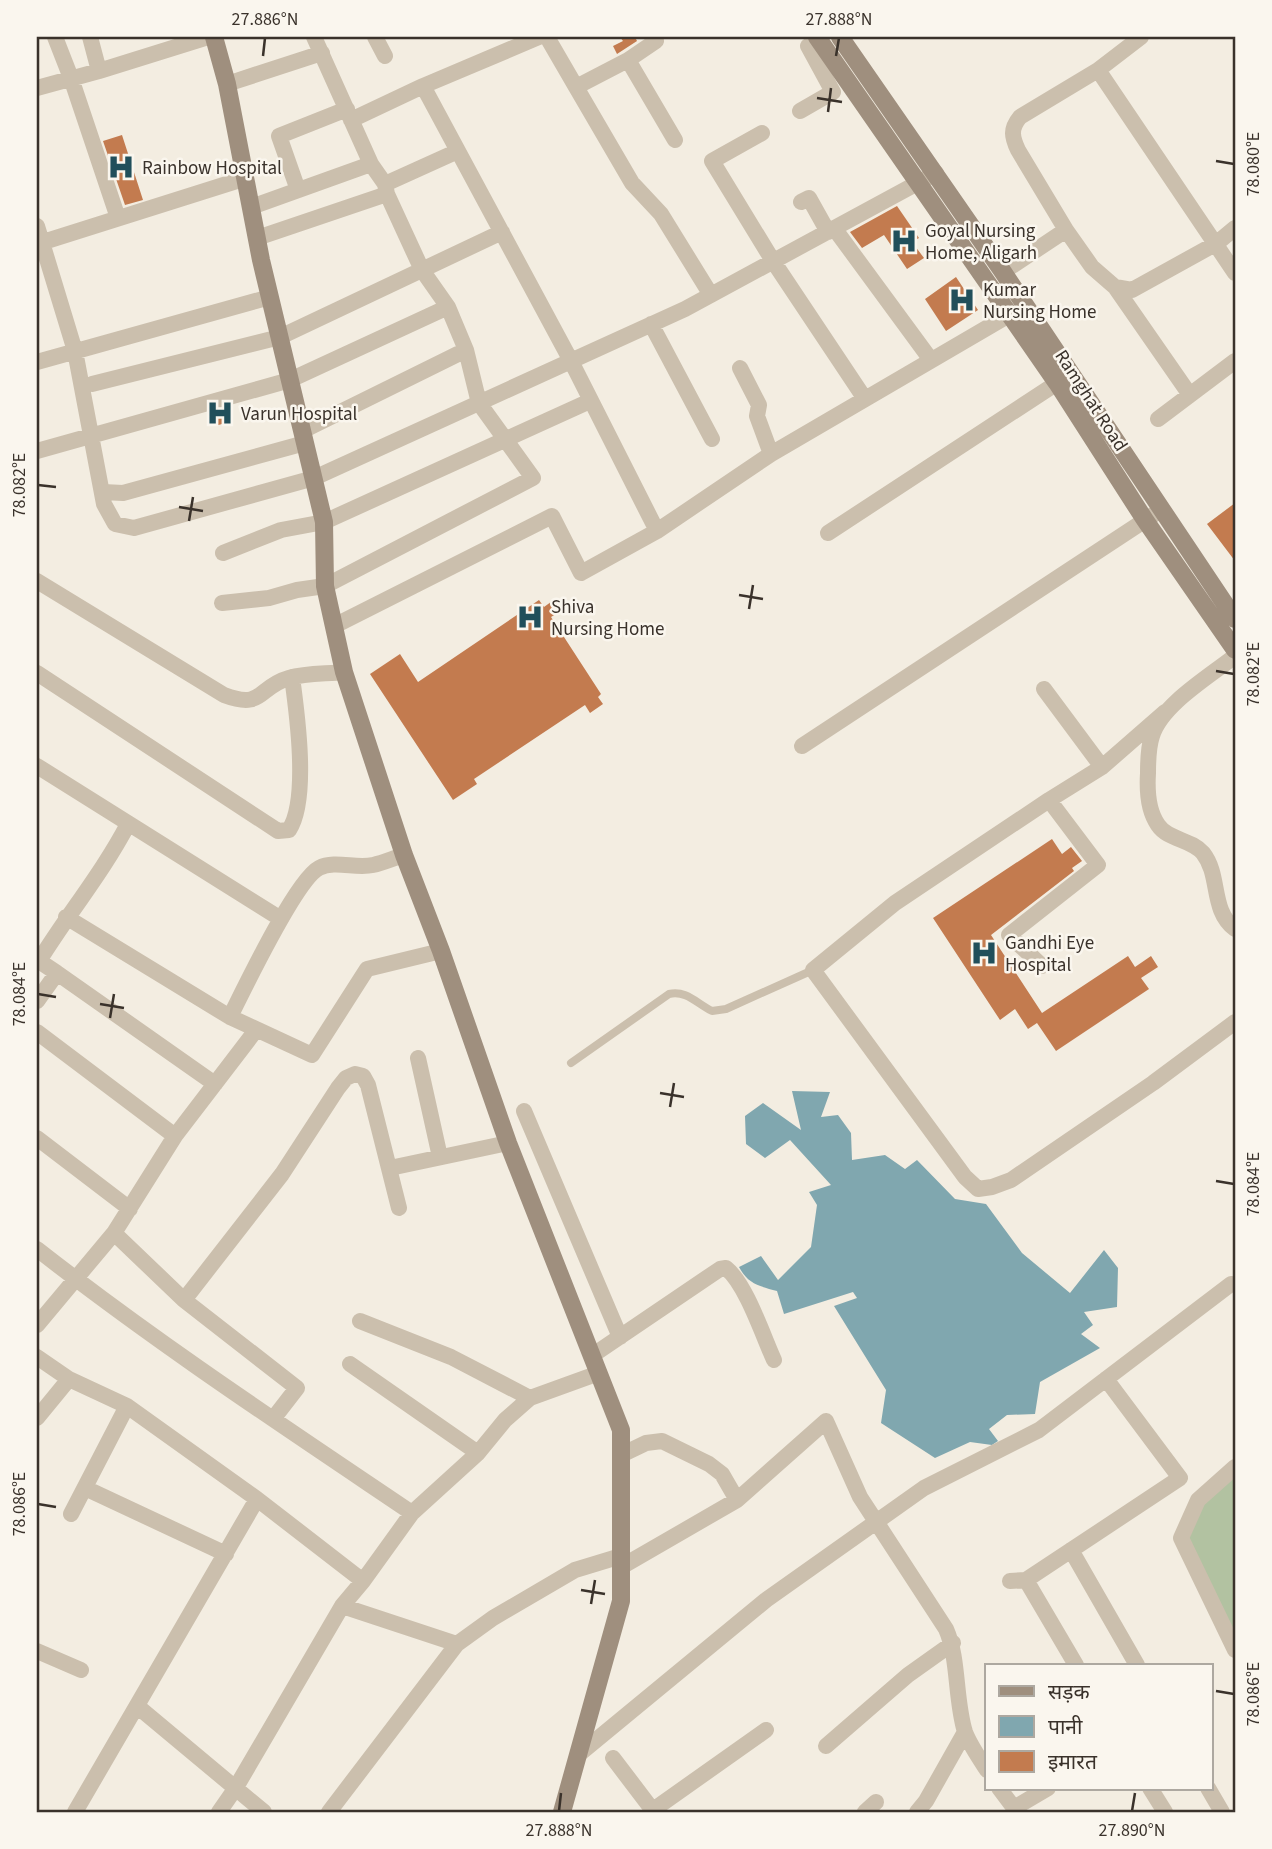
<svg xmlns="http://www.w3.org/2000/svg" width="1272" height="1849" font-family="'Source Sans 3','Noto Sans Devanagari',sans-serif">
  <rect width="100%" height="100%" fill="#f3ede1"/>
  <path fill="#b2c2a1" d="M1235,1467V1650L1186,1548L1198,1500Z"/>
  <path fill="#80a7af" d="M792,1091L830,1092L821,1117L838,1115L851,1133L852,1160L885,1155L905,1169L917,1160L955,1199L986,1204L1022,1253L1070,1293L1104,1250L1118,1268L1117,1307L1084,1312L1093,1325L1081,1334L1100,1348L1040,1382L1035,1414L1007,1415L989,1429L998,1441L992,1445L970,1442L935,1458L881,1423L886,1390L834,1306L857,1298L853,1292L784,1314L777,1291C759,1286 748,1284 739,1267L761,1256L778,1280L811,1247L817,1205L809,1192L831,1185L790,1140L765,1158L746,1144L745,1116L763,1103L801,1130Z"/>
  <path fill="#c37b4f" d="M620,37H635L637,41L617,54L613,46L623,41Z
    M122,135L143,200L125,205L103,141Z
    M897,206L919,238L912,242L924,258L907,269L884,235L862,248L850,232Z
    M956,277L978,310L946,331L925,299Z
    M225,409L229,422L215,426L212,413Z
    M1235,503V561L1207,524Z
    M555,599L562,610L551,617L601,694L598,697L603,704L590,713L585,705L474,779L477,784L453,800L370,674L400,654L418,682L539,600L544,607Z
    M1052,839L1062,854L1071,847L1082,861L1072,868L1074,871L991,935L1042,1013L1128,956L1135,967L1151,956L1158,967L1141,978L1149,989L1056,1051L1037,1023L1028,1029L1015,1009L1000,1020L933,918Z"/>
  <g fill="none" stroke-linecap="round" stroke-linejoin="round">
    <path stroke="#cbbfad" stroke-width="8" d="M571,1063L669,994C687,990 697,1004 712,1011L726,1009L813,970"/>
    <path stroke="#cbbfad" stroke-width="16" d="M55,37L71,78L118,218
      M90,37L99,71
      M314,37L371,164L385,184
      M375,37L385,56
      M547,37L576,87
      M656,41L628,60L675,140
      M628,60L576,87L632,183L661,214L711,295
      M1098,70L1141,37
      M227,84L322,53
      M423,86L571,361L657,531
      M37,88L99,71L208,37
      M800,111L833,92L808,46L819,40
      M351,120L423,86L539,37
      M762,133L712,161L773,261L865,399
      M298,190L279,136L347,109
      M801,202L809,198L828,232
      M251,207L371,164
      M37,226L75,351L104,504L115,524L134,528L314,478L685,309L936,173
      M834,228L931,360
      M1066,230L1018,150C1012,137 1010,129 1020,117L1098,70L1235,273
      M257,238L387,194L385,184L458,151
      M37,244L246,178
      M1003,272L1066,230L1092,267L1115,287L1132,290L1217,243L1235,228
      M1115,287L1190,395
      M651,324L712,439
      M37,362L270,297
      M740,368L759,405L757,416L771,454
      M92,384L280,337L502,232
      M1158,419L1235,361
      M302,431L466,350
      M37,451L290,380L448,307
      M103,492L123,493L305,443
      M828,533L1057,383
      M223,553L281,530L324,522L590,401
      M37,581L224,695C264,710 257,687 289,678C306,673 326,674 344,672
      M222,603L269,598L297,590L325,586L533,478L479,403L466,350L448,307L422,270L387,194
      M336,625L552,516L581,573L657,531L771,454L1009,315
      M1235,656C1210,676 1161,705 1152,736C1148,748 1148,761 1148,773C1147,789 1148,811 1158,825C1168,840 1191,839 1203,853C1221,876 1210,910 1235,929
      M37,673L278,831L289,830C309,800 297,713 292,677
      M1044,689L1102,767
      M1165,712L1102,767L1049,800L895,903L813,970L965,1177L978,1189L992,1187L1011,1180L1153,1083L1235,1022
      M802,746L1156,513
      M37,766L281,919
      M66,917L230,1017L312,1055L367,969L441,951
      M1042,966L1009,935L1098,865L1049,800
      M57,973L215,1084
      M37,1001L57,973L39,961C68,914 103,872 128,824
      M230,1017C244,989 296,880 319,868C335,860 356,869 373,865C383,863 394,858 404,855
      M37,1032L175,1136
      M418,1058L440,1157
      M524,1111L620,1337
      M37,1138L130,1209
      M390,1168L508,1143
      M114,1233L184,1300L297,1388L273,1419
      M37,1249C157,1343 286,1428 412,1513
      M184,1300L282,1174L338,1088L346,1078L355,1074L363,1076L368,1085L399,1208
      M360,1321L451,1357L530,1398
      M37,1325L114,1233L175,1136L256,1030
      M593,1355L720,1269L726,1268C746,1284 763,1336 774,1360
      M37,1357L69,1379L127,1406L257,1499L75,1812
      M350,1364L478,1453
      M37,1418L69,1379
      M621,1455L646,1443L662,1441L709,1464L722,1474L737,1500
      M1235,1467L1198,1500L1181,1538L1235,1650
      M85,1488L226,1554
      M257,1499L363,1581
      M71,1514L127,1406
      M1071,1550L1137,1665
      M621,1567L737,1500L826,1421L860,1497L946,1629C959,1658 955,1700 965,1732C970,1745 979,1758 987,1770
      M1026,1580L1076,1665
      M1010,1581L1026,1580L1180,1478L1106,1379
      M342,1606L457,1644L493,1618L575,1570L621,1556
      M37,1651L81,1670
      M137,1706L264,1812
      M826,1746L908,1675L953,1643
      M578,1755L766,1600L924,1488L1039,1430L1231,1284
      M613,1758L654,1812
      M999,1788L1017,1812
      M1150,1788L1165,1812
      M1208,1788L1222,1812
      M1014,1808L1048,1788
      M653,1810L766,1730
      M219,1812L235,1789L342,1606L363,1581L412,1513L478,1453L505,1420L530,1398L599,1373
      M329,1812L457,1644
      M865,1812L876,1802
      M917,1812L926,1801L965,1732"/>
    <path stroke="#9f8f7e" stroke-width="18" d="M214,37L227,84L261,260L324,522L325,586L344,672L404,855L441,951L508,1143L621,1430V1601L562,1812
      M817,37L1057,383L1145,520L1235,650
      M840,37L1003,272L1235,619"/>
  </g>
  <path fill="none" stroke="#3a322b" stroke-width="2.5" d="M263,56L265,38M836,56L839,38M817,98L842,102M828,112L831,88M1216,161L1234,164M38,485L56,487M179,507L203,511M189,521L193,497M739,595L763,599M749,609L753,585M1216,671L1234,674M38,994L56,997M100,1004L124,1008M110,1018L114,994M660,1093L684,1097M670,1107L674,1083M1216,1181L1234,1184M38,1504L56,1507M581,1590L605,1594M591,1604L595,1580M1216,1691L1234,1694M559,1811L561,1793M1132,1811L1135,1793"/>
  <defs>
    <symbol id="hospital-bare" viewBox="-9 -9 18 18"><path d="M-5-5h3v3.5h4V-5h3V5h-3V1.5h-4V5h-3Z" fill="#214f5b" stroke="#faf6ee" stroke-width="2.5" paint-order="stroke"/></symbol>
  </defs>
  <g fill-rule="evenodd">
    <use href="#hospital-bare" x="102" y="148" width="38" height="38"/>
    <use href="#hospital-bare" x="885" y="222" width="38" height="38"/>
    <use href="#hospital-bare" x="943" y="281" width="38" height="38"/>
    <use href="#hospital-bare" x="201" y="394" width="38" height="38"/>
    <use href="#hospital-bare" x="511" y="598" width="38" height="38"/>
    <use href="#hospital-bare" x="965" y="934" width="38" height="38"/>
  </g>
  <g text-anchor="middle" stroke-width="5" stroke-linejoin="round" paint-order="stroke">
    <g font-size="19" fill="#3a322b" stroke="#faf6ee" text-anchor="start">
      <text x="142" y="174">Rainbow Hospital</text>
      <text x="925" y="237">Goyal Nursing<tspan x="925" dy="22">Home, Aligarh</tspan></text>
      <text x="983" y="296">Kumar<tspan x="983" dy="22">Nursing Home</tspan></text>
      <text x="241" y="420">Varun Hospital</text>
      <text x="551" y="613">Shiva<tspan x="551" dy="22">Nursing Home</tspan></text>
      <text x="1005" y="949">Gandhi Eye<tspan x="1005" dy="22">Hospital</tspan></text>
    </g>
    <g font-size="19" fill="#3a322b" stroke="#faf6ee">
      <text transform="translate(1092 400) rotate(57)" y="7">Ramghat Road</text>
    </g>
  </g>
  <rect width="1272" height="1849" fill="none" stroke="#faf6ee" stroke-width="77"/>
  <rect x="985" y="1664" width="228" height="126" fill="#faf6ee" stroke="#ada8a0" stroke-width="2"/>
  <rect x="999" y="1686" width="35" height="10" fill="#9f8f7e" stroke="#ada8a0" stroke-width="2"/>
  <text x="1048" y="1699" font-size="21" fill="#3a322b">सड़क</text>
  <rect x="999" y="1716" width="35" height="21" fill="#80a7af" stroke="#ada8a0" stroke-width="2"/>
  <text x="1048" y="1734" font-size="21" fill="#3a322b">पानी</text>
  <rect x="999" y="1751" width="35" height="21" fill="#c37b4f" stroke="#ada8a0" stroke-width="2"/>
  <text x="1048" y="1769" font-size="21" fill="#3a322b">इमारत</text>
  <rect x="38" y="38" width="1196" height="1773" fill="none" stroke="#3a322b" stroke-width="2.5"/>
  <g font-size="18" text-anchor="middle" fill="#3a322b">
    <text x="265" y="25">27.886°N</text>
    <text x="839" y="25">27.888°N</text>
    <text transform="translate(1253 164) rotate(-90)" y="6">78.080°E</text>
    <text transform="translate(19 485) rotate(-90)" y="6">78.082°E</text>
    <text transform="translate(1253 674) rotate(-90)" y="6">78.082°E</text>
    <text transform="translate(19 994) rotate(-90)" y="6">78.084°E</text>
    <text transform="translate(1253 1184) rotate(-90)" y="6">78.084°E</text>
    <text transform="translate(19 1504) rotate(-90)" y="6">78.086°E</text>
    <text transform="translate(1253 1694) rotate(-90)" y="6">78.086°E</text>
    <text x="559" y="1836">27.888°N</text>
    <text x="1132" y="1836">27.890°N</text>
  </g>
</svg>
